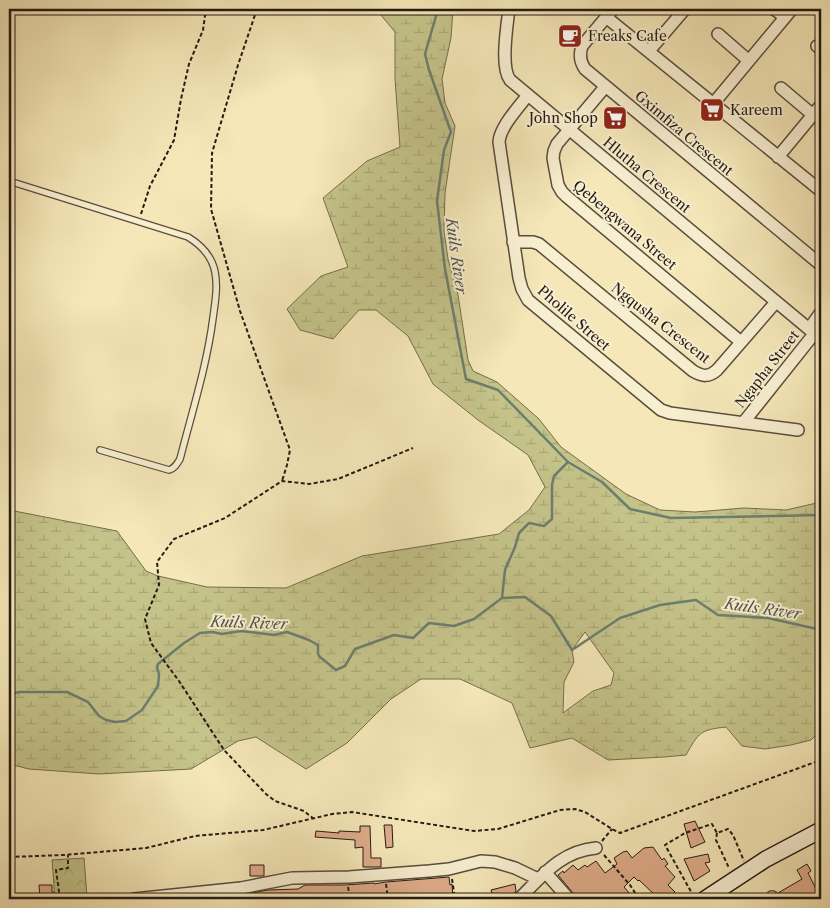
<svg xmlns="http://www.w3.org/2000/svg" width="830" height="908" font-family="'Libre Caslon Text',serif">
  <defs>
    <pattern id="forest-crowns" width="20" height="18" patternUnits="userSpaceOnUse" patternTransform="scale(1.25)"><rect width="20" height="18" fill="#c4c389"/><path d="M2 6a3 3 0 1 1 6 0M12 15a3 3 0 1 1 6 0" fill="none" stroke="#a8a775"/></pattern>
    <pattern id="wetland-marsh" width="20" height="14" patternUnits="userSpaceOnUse" patternTransform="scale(1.25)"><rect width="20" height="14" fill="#c4c389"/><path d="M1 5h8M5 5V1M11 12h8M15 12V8" fill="none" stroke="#a8a775"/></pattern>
  </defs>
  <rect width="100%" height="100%" fill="#f5e7b8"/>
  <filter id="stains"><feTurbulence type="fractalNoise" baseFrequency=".004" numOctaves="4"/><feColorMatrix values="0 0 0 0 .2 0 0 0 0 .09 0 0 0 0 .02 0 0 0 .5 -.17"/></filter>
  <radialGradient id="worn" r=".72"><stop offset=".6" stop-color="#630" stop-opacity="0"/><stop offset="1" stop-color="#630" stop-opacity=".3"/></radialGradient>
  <path fill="url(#forest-crowns)" stroke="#746e4e" d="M84,858L87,897L55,899L52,860Z"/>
  <path fill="url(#wetland-marsh)" stroke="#746e4e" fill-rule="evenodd" d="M376,9H453L451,38L442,79L445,103L455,126L445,193L444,231L448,259L458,295L468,360L473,371L497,382L539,419L561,447L626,494L660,510L695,512L744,508L786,510L821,502V730L811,740L791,745L765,749L742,746L726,727C700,730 699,732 686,755L664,757L608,760L572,738L530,748L512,703L460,679H421L391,699L347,743L306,769L256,737L238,741L191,769L99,774L29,769L9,764V510L117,531L146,571L158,576L207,587L286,588L362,556L499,534L529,510L545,487L528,455L478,420L433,384L408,336L376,310H359L333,339L300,330L287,309L321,276L348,267L323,198L367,161L400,147L395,79V32ZM585,632L614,673L611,685L593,691L563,713L564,682L574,662L572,650Z"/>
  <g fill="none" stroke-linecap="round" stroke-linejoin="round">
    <path stroke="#6c7e70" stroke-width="2.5" d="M438,9L425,54L429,70L451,132L444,150L437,201L445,269L466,379L498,390L568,462L602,482L630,509L671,518L821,515
      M502,598L505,570L515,547L519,533L529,523L544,526L552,519V485L554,476L568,462
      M9,694L20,692H67L88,702L99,716L106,720L115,722L126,721L142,710L158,686L159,674L157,667L158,664L184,643L200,633L212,632L222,634L241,631L274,635L287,632L309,640L318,645V654L320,657L336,670L345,666L355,649L394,635L413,638L429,623L454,626L474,619L502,598L525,597L551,616L572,650L620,618L660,605L696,600L718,615L768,618L817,629L821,625"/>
  </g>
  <path fill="#dfac8a" stroke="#251a13" d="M695,821L705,842L691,848L684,824Z
    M384,825H392L393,847L386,848Z
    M360,826H370L371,858H381V867H363V847L355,848V840L315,837L316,831L339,833V831L360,832Z
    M653,847L662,860L664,858L668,864L665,866L675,877L668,885L675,892L669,899H649L655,895L639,880L638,881L634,877L624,887L631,895L626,899H578L558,875L563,871L564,873L573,865L578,870L585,865L587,867L596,861L605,873L617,864L614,858L623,852L627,851L632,858L644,848Z
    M708,854L710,862L705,863L710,871L694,881L684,859Z
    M807,864L811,871L808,873L816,889L821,886V895L813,899H796L793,894L781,899L778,893L802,879L797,870Z
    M250,865H264V876H250Z
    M449,877L450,885L452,884L453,899H402L401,895L376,899H304L303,896L289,899H237L236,896L268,890L298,889L305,885H345L374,883V884L386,882Z
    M515,884L516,891L512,896L501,898V895L493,897L491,890Z
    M39,885H52V892H54V899H40Z"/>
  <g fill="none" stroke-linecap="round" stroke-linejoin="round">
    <defs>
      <path id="lane" d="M9,181L188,237C201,245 212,256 215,272C218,287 215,303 213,318C207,365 192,412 180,459C177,464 175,468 169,470L100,450"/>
      <path id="street" d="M509,9C507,26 500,67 510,80L821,339
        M613,9L582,46C579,55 580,62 585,69L821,265
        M774,9L785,17
        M606,17L821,191
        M718,34L749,61
        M817,46L821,49
        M649,51L685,9
        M605,87L557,144L554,151L553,158L558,185L562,192L566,196L741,342
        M781,88L813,115
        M528,95C518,108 500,127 499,142L519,278L522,289L528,300L661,410L670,413L798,430
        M713,104L792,9
        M778,157L821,105
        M513,242H533L539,244L693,371C703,377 709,377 717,370L776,302
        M809,329L821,312
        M743,423L814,334
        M545,872L569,899
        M772,897L773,899
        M134,899L241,888L292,878L349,877L429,871L449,869L481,861L495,862L515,868L538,879
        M519,899C542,876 561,851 596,848"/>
      <path id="secondary" d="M705,899L766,859L821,830"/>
    </defs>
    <use href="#lane" stroke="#594d3c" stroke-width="8"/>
    <use href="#street" stroke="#594d3c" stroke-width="14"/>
    <use href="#secondary" stroke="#251a13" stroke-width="18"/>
    <path stroke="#251a13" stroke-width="2" stroke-dasharray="4 2.5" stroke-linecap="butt" d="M257,9L238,65L212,153L211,209L240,311L290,450L287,465L282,481
      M141,214L150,186L174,140L181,99L189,64L203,30L206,9
      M314,819L304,811L275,801L266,794L224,750L179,681L151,643L145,619L159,585L157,562L174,539L225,518L282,481L309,484L338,479L413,448
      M717,833L716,840L729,868
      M602,841L612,829
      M604,855L630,885L639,899
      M9,857L64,855L146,848L195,836L263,830L332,814L352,812L474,831L498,829L560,810L575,809L585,812L612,829L620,833L821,760
      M452,879L455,899
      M386,884L388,899
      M348,887L350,899
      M694,897L665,845L685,833L712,824L717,833L728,829L733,835L744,861
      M60,899L56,870L68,868V855"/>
    <use href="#lane" stroke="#f8efd1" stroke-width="5.5"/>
    <use href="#street" stroke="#f8efd1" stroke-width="11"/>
    <use href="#secondary" stroke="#f8efd1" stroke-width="15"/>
  </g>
  <defs>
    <symbol id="cafe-square" viewBox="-11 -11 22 22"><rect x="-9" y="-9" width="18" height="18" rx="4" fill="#8f2418" stroke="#f8efd1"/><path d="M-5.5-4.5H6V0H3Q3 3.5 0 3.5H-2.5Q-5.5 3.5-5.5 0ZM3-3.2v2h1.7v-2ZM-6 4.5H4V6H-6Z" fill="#fff"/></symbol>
    <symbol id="supermarket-square" viewBox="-11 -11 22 22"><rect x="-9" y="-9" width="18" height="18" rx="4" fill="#8f2418" stroke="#f8efd1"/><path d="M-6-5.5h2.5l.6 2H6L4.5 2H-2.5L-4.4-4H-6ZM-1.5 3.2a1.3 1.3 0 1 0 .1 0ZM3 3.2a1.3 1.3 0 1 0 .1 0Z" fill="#fff"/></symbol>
  </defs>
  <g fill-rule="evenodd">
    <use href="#cafe-square" x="556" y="22" width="28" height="28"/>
    <use href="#supermarket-square" x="698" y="96" width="28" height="28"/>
    <use href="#supermarket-square" x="601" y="104" width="28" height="28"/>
  </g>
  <g text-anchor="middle" stroke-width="4" stroke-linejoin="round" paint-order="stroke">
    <g font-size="14" fill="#251a13" stroke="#f8efd1" text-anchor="start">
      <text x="588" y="41">Freaks Cafe</text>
      <text x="730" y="115">Kareem</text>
      <text x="598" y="123" text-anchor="end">John Shop</text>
    </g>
    <g font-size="14" fill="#251a13" stroke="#f8efd1">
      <text transform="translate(684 133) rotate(40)" y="5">Gximfiza Crescent</text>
      <text transform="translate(647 175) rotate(40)" y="5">Hlutha Crescent</text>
      <text transform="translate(625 225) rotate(40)" y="5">Qebengwana Street</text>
      <text transform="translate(574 318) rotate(41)" y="5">Pholile Street</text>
      <text transform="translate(661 323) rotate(38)" y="5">Ngqusha Crescent</text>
      <text transform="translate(767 369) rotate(-52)" y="5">Ngapha Street</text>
    </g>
    <g font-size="15" font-style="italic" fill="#4f5449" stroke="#f8efd1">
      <text transform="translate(456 256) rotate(82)" y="5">Kuils River</text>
      <text transform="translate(763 609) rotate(8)" y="5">Kuils River</text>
      <text transform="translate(249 623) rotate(2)" y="5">Kuils River</text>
    </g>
  </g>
  <rect width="830" height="908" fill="none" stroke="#f5e7b8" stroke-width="30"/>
  <rect x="10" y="10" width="810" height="888" fill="none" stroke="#251a13" stroke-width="2.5"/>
  <rect x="15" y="15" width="800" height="878" fill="none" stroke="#251a13"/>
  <rect width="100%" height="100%" filter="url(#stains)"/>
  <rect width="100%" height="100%" fill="url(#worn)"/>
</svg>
